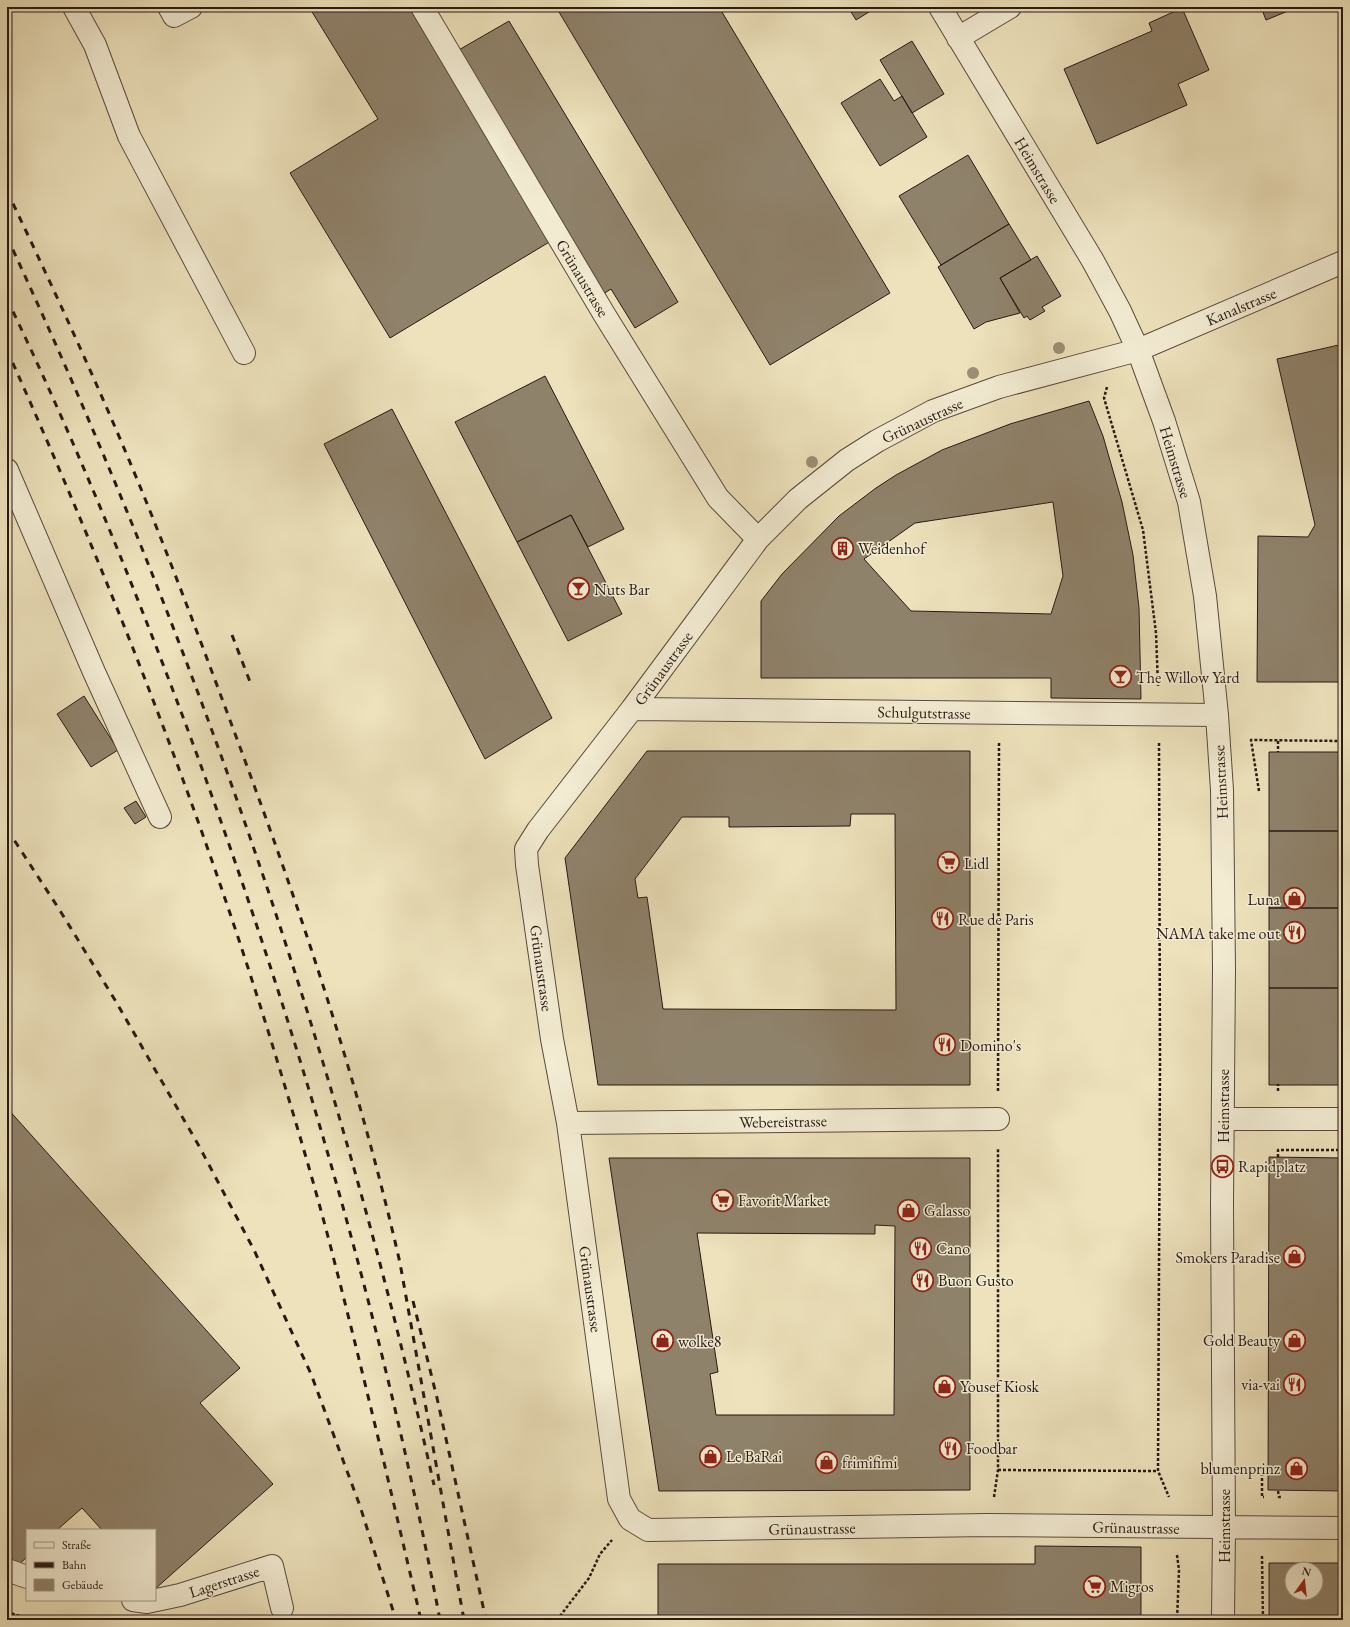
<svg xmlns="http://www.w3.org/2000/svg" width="1350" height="1627" font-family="'EB Garamond',serif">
  <rect width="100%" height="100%" fill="#ede2bc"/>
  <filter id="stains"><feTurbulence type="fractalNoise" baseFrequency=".005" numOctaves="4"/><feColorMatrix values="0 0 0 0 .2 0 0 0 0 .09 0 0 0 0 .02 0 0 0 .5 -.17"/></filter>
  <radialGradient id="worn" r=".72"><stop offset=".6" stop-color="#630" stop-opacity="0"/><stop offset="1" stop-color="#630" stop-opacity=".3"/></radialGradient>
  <path fill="#8f826b" stroke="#291913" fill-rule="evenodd" d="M309,7H409L551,241L390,338L290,173L378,119Z
    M556,7H719L890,293L770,365Z
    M848,7H877L856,20Z
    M1261,7H1298L1266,20Z
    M1182,8L1209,70L1178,84L1187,105L1097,144L1064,69L1152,31L1149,23Z
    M509,21L678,302L635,328L611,289L603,294L457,51Z
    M912,41L944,94L912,113L880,60Z
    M880,79L894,101L902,96L927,137L880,166L841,103Z
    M968,155L1009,224L941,265L899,196Z
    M1009,224L1031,260L1000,278L1020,313L986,322L974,329L938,267Z
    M1037,256L1061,296L1042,307L1045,311L1030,320L1027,316L1024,318L1000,278Z
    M1343,344V682H1257L1258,536L1308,537L1315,525L1277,359Z
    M545,376L624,529L588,547L571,515L517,542L455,422Z
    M1089,401L1103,436L1122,502L1133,555L1139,608L1141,699L1051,698V678H761V601L782,574L839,516L876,488L896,475L942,450L1010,424ZM1053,502L1063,576L1051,614L911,611L864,559L915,523Z
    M392,409L552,718L485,759L324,444Z
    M571,515L622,614L568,641L517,542Z
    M84,696L118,750L91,767L57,714Z
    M647,751H970V1085H598L565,858ZM851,814H895L896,1010L663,1009L647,897L638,898L635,879L682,817H729V827L850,826Z
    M1269,752H1343V831H1269Z
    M136,801L146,817L135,824L124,808Z
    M1269,831H1343V908H1269Z
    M1269,908H1343V988H1269Z
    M1269,988H1343V1085H1269Z
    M7,1108L240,1368L200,1403L273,1484L155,1589V1530H102L82,1508L57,1530H27V1557L16,1567L7,1556Z
    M1269,1157L1343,1158V1491L1268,1490Z
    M609,1158H970V1490L659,1491ZM875,1225L895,1226L894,1415H716L710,1374L718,1372L697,1233L875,1234Z
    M1035,1546L1141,1547V1620H658V1564H1035Z
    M1269,1563H1343V1620H1269ZM1292,1569H1316V1593H1292Z"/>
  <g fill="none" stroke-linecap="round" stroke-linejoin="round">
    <defs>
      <path id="minor" d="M74,7L95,45L129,136L244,353
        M169,7L174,16L191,7
        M422,7L604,314L718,498L758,539
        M940,7L1093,261L1120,311L1138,350L1164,421L1189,502L1205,596L1217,715L1222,790L1224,969L1222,1205L1224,1528L1223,1620
        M958,38L1010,7
        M1343,262L1138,350L999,387L933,411L877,441L847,460L798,499L758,539L632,709L538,830L526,849L527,865L552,1039L568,1123L619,1499L630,1519L648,1530L989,1525L1343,1528
        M7,470L94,672L160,817
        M632,709L1217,715
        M1223,1119H1343
        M568,1123L998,1119
        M7,1570L27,1577
        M133,1600L147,1602L180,1595L272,1566L282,1608"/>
    </defs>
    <use href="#minor" stroke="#5a4b3d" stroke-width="24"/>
    <path stroke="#291913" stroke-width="2.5" stroke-dasharray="3 2" stroke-linecap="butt" d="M1107,387L1104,398L1143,530L1156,633L1158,686
      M1278,741V752
      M1159,743L1160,1062L1158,1471L1169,1497
      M1259,791L1251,740L1343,741
      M998,1091L999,742
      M1278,1091V1084
      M1278,1157V1150H1343
      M998,1470L1158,1471
      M1262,1473V1497H1264
      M1278,1491L1279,1497H1281
      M994,1497L998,1470V1148
      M1177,1555L1179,1570L1177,1620
      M1262,1556L1263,1620
      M7,1612L33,1620
      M310,1616L325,1620
      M557,1620L589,1578L600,1554L612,1540"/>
    <use href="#minor" stroke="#f3ecd3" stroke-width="22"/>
    <path stroke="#291913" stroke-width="3" stroke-dasharray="7 7" stroke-linecap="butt" d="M7,191C58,298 108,406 152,516C184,596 214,677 244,758C305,923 361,1092 400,1263L464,1620
      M7,237C193,637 338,1055 434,1485
      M7,299C74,438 132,581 186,725C294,1016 382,1315 440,1620
      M7,350C107,573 197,801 269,1034C292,1109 315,1185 334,1260C365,1380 393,1500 421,1620
      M232,635L252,687
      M7,829L59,909L115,1000L199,1146L254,1250L311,1374L360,1506L396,1620
      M413,1301L437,1398L486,1620"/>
  </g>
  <g fill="#9c8f76">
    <circle cx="1059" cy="348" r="6"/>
    <circle cx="973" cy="373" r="6"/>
    <circle cx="812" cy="462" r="6"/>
  </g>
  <defs>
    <symbol id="building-ring" viewBox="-11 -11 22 22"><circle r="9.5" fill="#f3ecd3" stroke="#8f2418" stroke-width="1.5"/><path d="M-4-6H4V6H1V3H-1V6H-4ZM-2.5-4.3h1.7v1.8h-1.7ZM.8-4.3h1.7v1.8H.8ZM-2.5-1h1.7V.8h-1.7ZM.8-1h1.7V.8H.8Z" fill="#8f2418"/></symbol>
    <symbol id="bar-ring" viewBox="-11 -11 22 22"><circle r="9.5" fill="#f3ecd3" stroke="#8f2418" stroke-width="1.5"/><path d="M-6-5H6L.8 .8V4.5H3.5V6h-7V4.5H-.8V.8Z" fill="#8f2418"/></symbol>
    <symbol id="supermarket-ring" viewBox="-11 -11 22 22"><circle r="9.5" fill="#f3ecd3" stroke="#8f2418" stroke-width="1.5"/><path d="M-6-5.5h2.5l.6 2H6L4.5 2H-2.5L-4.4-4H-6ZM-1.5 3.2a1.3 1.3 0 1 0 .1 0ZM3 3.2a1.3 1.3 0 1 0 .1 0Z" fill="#8f2418"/></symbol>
    <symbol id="shop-ring" viewBox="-11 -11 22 22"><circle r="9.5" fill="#f3ecd3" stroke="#8f2418" stroke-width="1.5"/><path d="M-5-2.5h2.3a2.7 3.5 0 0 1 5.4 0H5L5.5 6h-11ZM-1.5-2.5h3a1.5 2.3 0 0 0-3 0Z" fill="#8f2418"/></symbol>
    <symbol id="restaurant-ring" viewBox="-11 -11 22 22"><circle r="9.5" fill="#f3ecd3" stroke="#8f2418" stroke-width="1.5"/><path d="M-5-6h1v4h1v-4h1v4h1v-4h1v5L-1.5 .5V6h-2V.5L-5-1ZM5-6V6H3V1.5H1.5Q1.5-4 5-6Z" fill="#8f2418"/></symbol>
    <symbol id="bus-ring" viewBox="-11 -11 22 22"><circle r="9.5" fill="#f3ecd3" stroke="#8f2418" stroke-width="1.5"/><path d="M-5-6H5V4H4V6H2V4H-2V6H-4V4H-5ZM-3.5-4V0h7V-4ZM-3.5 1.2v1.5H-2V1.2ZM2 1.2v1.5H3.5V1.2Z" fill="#8f2418"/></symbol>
  </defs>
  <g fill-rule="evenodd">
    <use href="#building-ring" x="830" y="536" width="25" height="25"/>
    <use href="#bar-ring" x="566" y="576" width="25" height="25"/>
    <use href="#bar-ring" x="1108" y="664" width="25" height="25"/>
    <use href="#supermarket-ring" x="936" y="850" width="25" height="25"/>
    <use href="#shop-ring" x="1282" y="886" width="25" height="25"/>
    <use href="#restaurant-ring" x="930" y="906" width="25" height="25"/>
    <use href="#restaurant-ring" x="1282" y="920" width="25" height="25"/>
    <use href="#restaurant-ring" x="932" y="1032" width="25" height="25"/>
    <use href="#bus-ring" x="1210" y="1154" width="25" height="25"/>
    <use href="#supermarket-ring" x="710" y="1188" width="25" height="25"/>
    <use href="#shop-ring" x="896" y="1198" width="25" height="25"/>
    <use href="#restaurant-ring" x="908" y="1236" width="25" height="25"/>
    <use href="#shop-ring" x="1282" y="1244" width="25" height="25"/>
    <use href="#restaurant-ring" x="910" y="1268" width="25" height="25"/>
    <use href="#shop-ring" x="1282" y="1328" width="25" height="25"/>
    <use href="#shop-ring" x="650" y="1328" width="25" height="25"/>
    <use href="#restaurant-ring" x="1282" y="1372" width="25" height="25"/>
    <use href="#shop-ring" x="932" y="1374" width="25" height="25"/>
    <use href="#restaurant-ring" x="938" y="1436" width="25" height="25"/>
    <use href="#shop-ring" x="698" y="1444" width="25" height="25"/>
    <use href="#shop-ring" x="814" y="1450" width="25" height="25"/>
    <use href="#shop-ring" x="1284" y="1456" width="25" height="25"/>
    <use href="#supermarket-ring" x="1082" y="1574" width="25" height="25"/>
  </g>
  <g text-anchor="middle" stroke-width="3" stroke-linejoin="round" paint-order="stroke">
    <g font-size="16" fill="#291913" stroke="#f3ecd3">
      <text transform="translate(1038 170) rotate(59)" y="6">Heimstrasse</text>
      <text transform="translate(583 278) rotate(59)" y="6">Grünaustrasse</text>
      <text transform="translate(1241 306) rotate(-23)" y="6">Kanalstrasse</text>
      <text transform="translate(922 420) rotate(-25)" y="6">Grünaustrasse</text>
      <text transform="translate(1176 462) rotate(73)" y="6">Heimstrasse</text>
      <text transform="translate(663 668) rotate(-54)" y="6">Grünaustrasse</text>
      <text transform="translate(924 712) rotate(1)" y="6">Schulgutstrasse</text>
      <text transform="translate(1220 782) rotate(-93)" y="6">Heimstrasse</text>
      <text transform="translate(542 968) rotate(82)" y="6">Grünaustrasse</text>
      <text transform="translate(1223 1106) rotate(-90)" y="6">Heimstrasse</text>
      <text transform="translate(783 1121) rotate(-1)" y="6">Webereistrasse</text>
      <text transform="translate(591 1289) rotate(82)" y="6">Grünaustrasse</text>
      <text transform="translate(1224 1526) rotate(-90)" y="6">Heimstrasse</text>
      <text transform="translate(1136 1527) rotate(1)" y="6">Grünaustrasse</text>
      <text transform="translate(812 1528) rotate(-1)" y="6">Grünaustrasse</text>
      <text transform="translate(224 1581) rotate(-18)" y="6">Lagerstrasse</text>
    </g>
    <g font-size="16" fill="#291913" stroke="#f3ecd3" text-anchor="start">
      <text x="858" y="554">Weidenhof</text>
      <text x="594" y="595">Nuts Bar</text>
      <text x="1136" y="683">The Willow Yard</text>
      <text x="964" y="869">Lidl</text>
      <text x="1280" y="905" text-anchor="end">Luna</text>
      <text x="958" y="925">Rue de Paris</text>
      <text x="1280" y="939" text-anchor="end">NAMA take me out</text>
      <text x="960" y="1051">Domino's</text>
      <text x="1238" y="1172">Rapidplatz</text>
      <text x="738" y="1206">Favorit Market</text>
      <text x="924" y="1216">Galasso</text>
      <text x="936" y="1254">Cano</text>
      <text x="1280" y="1263" text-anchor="end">Smokers Paradise</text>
      <text x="938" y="1286">Buon Gusto</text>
      <text x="1280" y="1346" text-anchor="end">Gold Beauty</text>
      <text x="678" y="1347">wolke8</text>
      <text x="1280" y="1390" text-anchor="end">via-vai</text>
      <text x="960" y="1392">Yousef Kiosk</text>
      <text x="966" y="1454">Foodbar</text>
      <text x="726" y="1462">Le BaRai</text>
      <text x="842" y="1468">frimifimi</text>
      <text x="1280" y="1474" text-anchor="end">blumenprinz</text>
      <text x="1110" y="1592">Migros</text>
    </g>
  </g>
  <rect width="1350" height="1627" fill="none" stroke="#ede2bc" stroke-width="24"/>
  <rect x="8" y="8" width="1334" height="1611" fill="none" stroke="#291913" stroke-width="2"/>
  <rect x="12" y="12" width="1326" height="1603" fill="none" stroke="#291913"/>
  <rect x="26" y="1529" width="130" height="72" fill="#f3ecd3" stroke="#a29886"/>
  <rect x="34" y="1542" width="20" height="6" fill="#f3ecd3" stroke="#a29886"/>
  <text x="62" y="1549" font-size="12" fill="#291913">Straße</text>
  <rect x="34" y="1562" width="20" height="6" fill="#291913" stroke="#a29886"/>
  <text x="62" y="1569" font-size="12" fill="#291913">Bahn</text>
  <rect x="34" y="1579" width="20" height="12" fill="#8f826b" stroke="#a29886"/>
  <text x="62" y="1589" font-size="12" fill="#291913">Gebäude</text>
  <g transform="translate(1304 1581) rotate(15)"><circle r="19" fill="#f3ecd3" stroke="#a29886"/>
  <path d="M0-3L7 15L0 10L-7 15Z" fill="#8f2418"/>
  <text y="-6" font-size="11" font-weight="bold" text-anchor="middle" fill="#291913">N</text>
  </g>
  <rect width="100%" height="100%" filter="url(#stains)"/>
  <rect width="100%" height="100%" fill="url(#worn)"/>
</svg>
